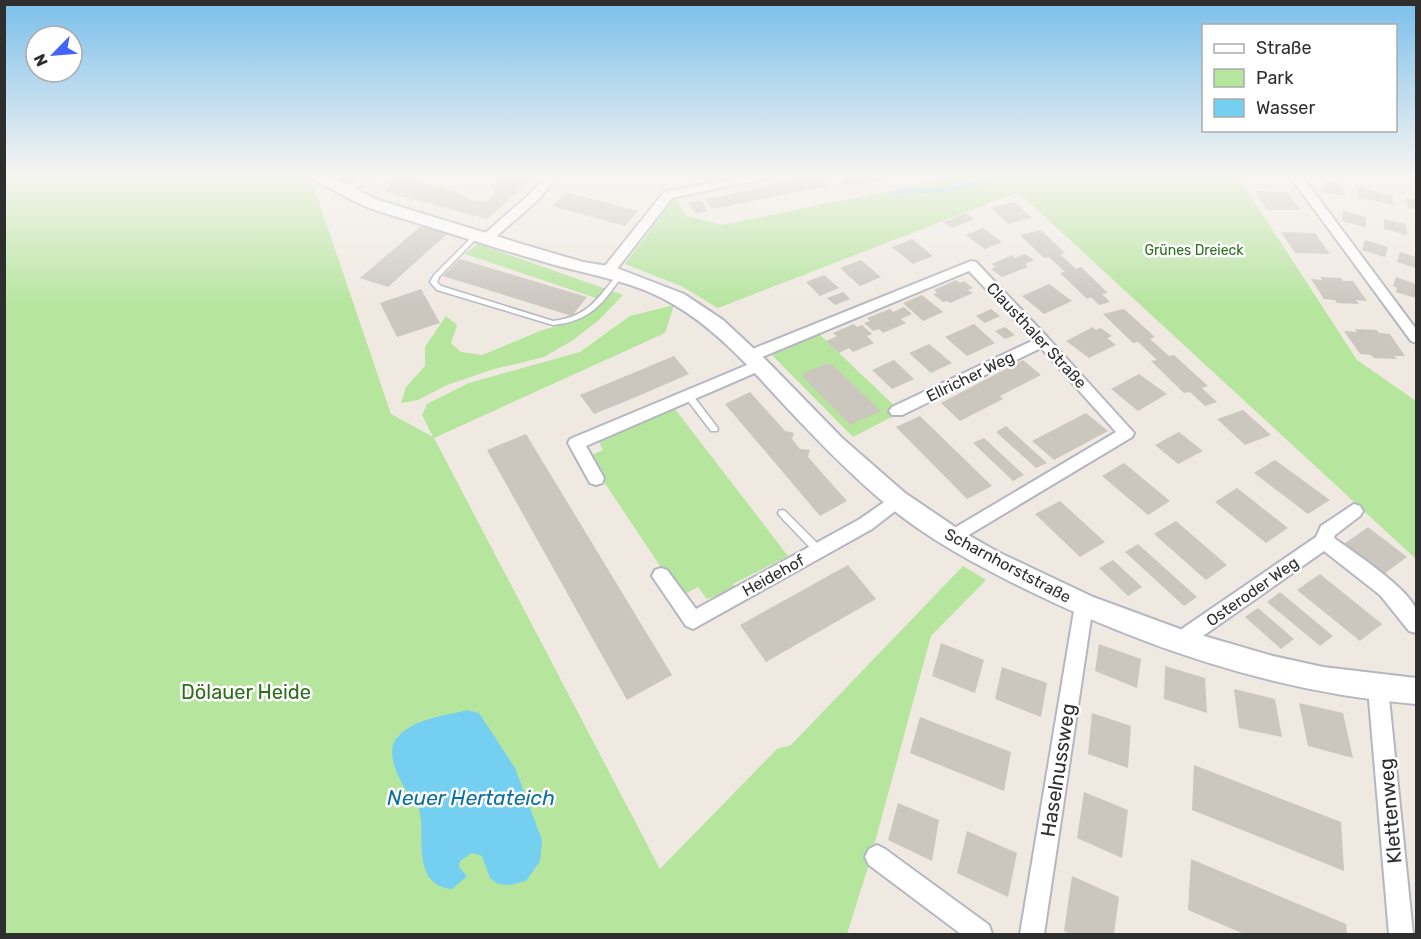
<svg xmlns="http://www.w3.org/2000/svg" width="1421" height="939" font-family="Rubik,sans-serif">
  <rect width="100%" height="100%" fill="#efe9e1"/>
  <path fill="#b6e59e" d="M5,175L310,176L391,414L433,437L422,415L427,404L469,383L580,352L630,316L674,305L665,333L434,438L660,869L777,749L791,745L963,566L986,580L931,636L869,864L847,934H5Z
    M967,175H1237L1357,360L1416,401V559L1018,192L718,308L681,286L625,264L675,198L686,216L722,225Z
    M478,244L623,295L599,320L573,340L544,357L494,369L447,385L418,400L401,403L406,387L425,366V347L446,316L457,325L451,343L461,352L482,355L545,329L563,325L580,315L596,298L465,254Z
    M819,334L901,412L853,437L772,355Z
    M675,409L788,556L733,584L736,589L707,599L698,587L685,594L666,575L598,473L592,455L603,450L598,440L620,427L623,431Z"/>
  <path fill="#75cff0" d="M467,710L479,713L515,768L542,840L540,861L526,881L510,885L498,884L490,878L482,856L472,853L460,861L459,867L467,876L452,889C412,885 425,839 420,813C419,805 410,797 406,790C398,778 386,752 396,739C411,719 445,716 467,710Z"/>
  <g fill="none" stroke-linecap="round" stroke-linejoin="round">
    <path stroke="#75cff0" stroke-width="4.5" d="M894,193C906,189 914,191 926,191C954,190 983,182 1010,175"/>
  </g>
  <path fill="#cbc7bf" d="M394,175H416L417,182L458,192L470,200L487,201L494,193L498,179H532L487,219L385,192Z
    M838,175H880L885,179L848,187Z
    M819,176L827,186L712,209L706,199Z
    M1323,181L1343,185L1345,196L1325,192Z
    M1357,187L1392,196L1394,205L1359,198Z
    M1255,191L1288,192L1300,210H1267Z
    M566,192L638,211L625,226L552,206Z
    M1406,198L1416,200V209L1408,208Z
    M701,200L708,211L695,214L688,203Z
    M1015,202L1032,218L1008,224L990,207Z
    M1343,211L1366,217V227L1342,221Z
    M966,213L974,219L952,228L943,222Z
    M1384,219L1406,224L1407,235L1384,229Z
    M421,226L447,234L388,287L360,278Z
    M983,228L1002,242L985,249L966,235Z
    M1041,230L1065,253L1060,254L1076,269L1081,267L1108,293L1102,294L1110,302L1099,305L1091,297L1087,299L1060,273L1065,272L1049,257L1044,258L1020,235Z
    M1281,232L1315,233L1330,254L1295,253Z
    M912,239L933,256L913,264L892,247Z
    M1365,240L1388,247L1385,257L1362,250Z
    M1400,252L1416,257V268L1397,262Z
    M1025,254L1034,260L1025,264L1028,267L1002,277L991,269L996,267L992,264L1012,255L1015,258Z
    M460,259L547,285L587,297L572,316L443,276Z
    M861,260L881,277L860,286L840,268Z
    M824,275L839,288L820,296L806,282Z
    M1320,277L1341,278L1343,281H1353L1367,301L1356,300L1359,304L1337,303L1335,300L1324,299L1311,279L1322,280Z
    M1396,277L1416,284V298L1396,292L1397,288L1393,286Z
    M956,280L960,283L964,281L973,288L968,290L973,293L950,303L947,301L943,302L933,294L937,293L934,290Z
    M1049,284L1072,301L1044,314L1022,296Z
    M421,289L440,323L397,337L380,303Z
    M843,292L850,299L835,305L827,298Z
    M922,295L943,312L923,321L903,303Z
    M904,307L912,314L901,319L906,323L883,333L879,329L873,331L864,323L870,321L867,318L890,309L893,312Z
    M991,309L1000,316L985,323L976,316Z
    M1124,309L1155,337L1150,339L1169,356L1174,355L1208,386L1202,388L1217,402L1205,406L1190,392L1184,393L1151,361L1157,360L1138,342L1133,343L1103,314Z
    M854,324L857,327L862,325L872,334L867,336L874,343L853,352L849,348L839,353L826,341L837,336L833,333Z
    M974,324L995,343L967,356L945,337Z
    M1005,327L1015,335L1005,339L995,331Z
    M1093,327L1096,330L1101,328L1112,336L1107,338L1116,345L1089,358L1066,341Z
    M1355,329L1377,330L1379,333L1390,334L1405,356H1394L1397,359L1374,358L1371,355L1360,354L1344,331L1357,332Z
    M929,344L952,363L931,373L909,353Z
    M674,356L689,374L636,397L594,414L580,395Z
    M894,360L914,379L892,389L872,370Z
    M1023,360L1041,375L1000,396L1003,399L960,421L941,403Z
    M826,364L833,365L881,411L850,425L803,377L805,372Z
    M1139,374L1167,394L1138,411L1111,389Z
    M750,392L785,431L794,433L792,439L800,449L810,450L808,457L847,501L820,516L725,404Z
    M1243,410L1271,435L1245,445L1217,419Z
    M1086,413L1108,431L1054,460L1032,441Z
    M920,416L992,486L967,499L896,427Z
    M1006,426L1047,463L1036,468L996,432Z
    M1179,432L1203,451L1178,464L1155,445Z
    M526,434L672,675L627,700L487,450Z
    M984,438L1024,475L1013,481L973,443Z
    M1275,460L1330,500L1308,514L1254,473Z
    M1124,463L1170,501L1148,515L1102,476Z
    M1237,488L1288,528L1266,543L1215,502Z
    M1060,501L1105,542L1080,557L1035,514Z
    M1176,521L1227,565L1206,580L1154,534Z
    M1368,527L1407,557L1384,574L1344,544Z
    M1138,544L1197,597L1184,606L1125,552Z
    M1113,560L1142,587L1128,596L1099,568Z
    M848,565L876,599L766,662L740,625Z
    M1320,574L1382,624L1360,641L1297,590Z
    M1280,592L1333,636L1320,646L1267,602Z
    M1258,608L1294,639L1281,649L1245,617Z
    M941,643L984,660L975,693L932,676Z
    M1099,644L1141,659L1137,688L1095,671Z
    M1165,666L1205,678L1207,713L1164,699Z
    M1002,667L1047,683L1041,717L995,699Z
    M1234,689L1275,699L1282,737L1239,728Z
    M1299,703L1343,713L1353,758L1308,746Z
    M1092,713L1131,726L1128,768L1088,754Z
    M920,717L1011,752L1004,791L910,753Z
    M1194,765L1341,822L1344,871L1192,810Z
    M1084,792L1128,810L1122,858L1077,838Z
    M898,803L939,820L932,861L888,840Z
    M967,831L1017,853L1008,897L957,873Z
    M1191,859L1346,924L1347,934H1244L1188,910Z
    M1072,876L1119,897L1114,934H1071L1064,931Z"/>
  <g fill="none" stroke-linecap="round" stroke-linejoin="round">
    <defs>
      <path id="lane" d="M476,234L478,235V237L439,277L437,282L441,286L553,321C588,317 597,299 618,274H622L623,275C602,304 591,321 553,325L437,290L430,282L434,275L474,235Z
        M688,392L691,393L717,427L718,429L717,431H711L685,397L684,395Z
        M782,510L785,511L821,547L822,550L821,553L818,554L815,553L779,515L778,513L779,511Z"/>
      <path id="street" d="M363,175H377L351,191H343V187Z
        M546,175H558L540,198L490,242H482L480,239L482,236L532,192Z
        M752,175H773L767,178L672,198L613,274H603L601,271L664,192Z
        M1289,175H1301L1416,329V343L1411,341Z
        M971,261L976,262L1048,338L1134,433L1132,437L952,545L946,543L943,538L946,533L1116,432L1041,348L902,415H892L889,411L892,407L1034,340L969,271L755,360L750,361L743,356L745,352Z
        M759,360L766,365L764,369L586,446L604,478L602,483L596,485L590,483L568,443L570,439Z
        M897,493L903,495L906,500L903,505L872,529L693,629L686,626L652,576L655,570L661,568L667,570L696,609L860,519Z
        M1354,504L1360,506L1363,511L1360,516L1335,535L1334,538C1352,551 1411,590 1416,610C1418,616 1416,627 1416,633L1409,631L1380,595L1324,551L1187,647L1180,650L1173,647L1170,641L1173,635L1316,537L1321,526Z
        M1084,597L1091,599L1093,605L1044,934H1020L1075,605L1077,599Z
        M1378,678L1385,681L1388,688L1413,934H1389L1368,688L1371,681Z
        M877,845L885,849L989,925L992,934H961L869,865L865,857L869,849Z"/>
      <path id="secondary" d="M309,175H328L378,200L535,248L583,262L614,267L684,294L723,320L766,360L842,438L905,493L961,531L998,552L1093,597L1180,629L1273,656L1323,667L1416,678V704C1278,693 1145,648 1021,587C975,564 928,539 887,505C852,476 820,443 788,409C753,371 718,330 673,304C635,281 589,275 548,263C509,252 471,240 433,228C412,221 389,215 367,207C348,199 330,188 311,178Z"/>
    </defs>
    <use href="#lane" stroke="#b4b7c1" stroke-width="3"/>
    <use href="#street" stroke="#b4b7c1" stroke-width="4"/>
    <use href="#secondary" stroke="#b4b7c1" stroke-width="4"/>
    <use href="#lane" fill="#fff" fill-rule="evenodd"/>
    <use href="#street" fill="#fff" fill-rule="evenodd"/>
    <use href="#secondary" fill="#fff" fill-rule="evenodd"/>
  </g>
  <linearGradient id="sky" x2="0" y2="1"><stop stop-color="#7abfeb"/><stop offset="0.57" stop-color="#f8f5f2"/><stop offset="1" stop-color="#f8f5f2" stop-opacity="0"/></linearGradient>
  <rect width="1421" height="306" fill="url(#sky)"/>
  <g text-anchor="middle" stroke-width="5" stroke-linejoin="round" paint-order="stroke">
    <g font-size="14" fill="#2c6e1b" stroke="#fff">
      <text x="1194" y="255">Grünes Dreieck</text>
    </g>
    <g font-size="16" fill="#2e2e2e" stroke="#fff">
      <text transform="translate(1037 335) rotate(47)" y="6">Clausthaler Straße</text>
      <text transform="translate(970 376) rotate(-26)" y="6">Ellricher Weg</text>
      <text transform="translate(1008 565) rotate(28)" y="6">Scharnhorststraße</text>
      <text transform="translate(773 575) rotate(-29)" y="6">Heidehof</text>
      <text transform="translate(1252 591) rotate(-35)" y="6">Osteroder Weg</text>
    </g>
    <g font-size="20" fill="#2c6e1b" stroke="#fff">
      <text x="246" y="699">Dölauer Heide</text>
    </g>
    <g font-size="20" fill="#2e2e2e" stroke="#fff">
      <text transform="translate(1058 770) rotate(-81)" y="7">Haselnussweg</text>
      <text transform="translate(1390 811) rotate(-95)" y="7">Klettenweg</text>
    </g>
    <g font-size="21" font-style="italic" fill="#0d6fa3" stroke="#fff">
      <text x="471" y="805">Neuer Hertateich</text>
    </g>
  </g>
  <rect width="1421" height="939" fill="none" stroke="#2e2e2e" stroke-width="12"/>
  <rect x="1202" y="24" width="195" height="108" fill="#ffffff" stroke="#ababab" stroke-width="1.5"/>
  <rect x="1214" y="44" width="30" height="9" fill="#ffffff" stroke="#ababab" stroke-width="1.5"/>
  <text x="1256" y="54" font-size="18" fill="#2e2e2e">Straße</text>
  <rect x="1214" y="69" width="30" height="18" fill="#b6e59e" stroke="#ababab" stroke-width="1.5"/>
  <text x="1256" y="84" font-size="18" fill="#2e2e2e">Park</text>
  <rect x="1214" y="99" width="30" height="18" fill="#75cff0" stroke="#ababab" stroke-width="1.5"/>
  <text x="1256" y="114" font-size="18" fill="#2e2e2e">Wasser</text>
  <g transform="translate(54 54) rotate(245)"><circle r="28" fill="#ffffff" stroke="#ababab" stroke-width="1.5"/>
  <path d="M0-4.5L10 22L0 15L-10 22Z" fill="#4264fb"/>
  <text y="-9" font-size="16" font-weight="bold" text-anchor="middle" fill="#2e2e2e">N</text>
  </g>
</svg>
